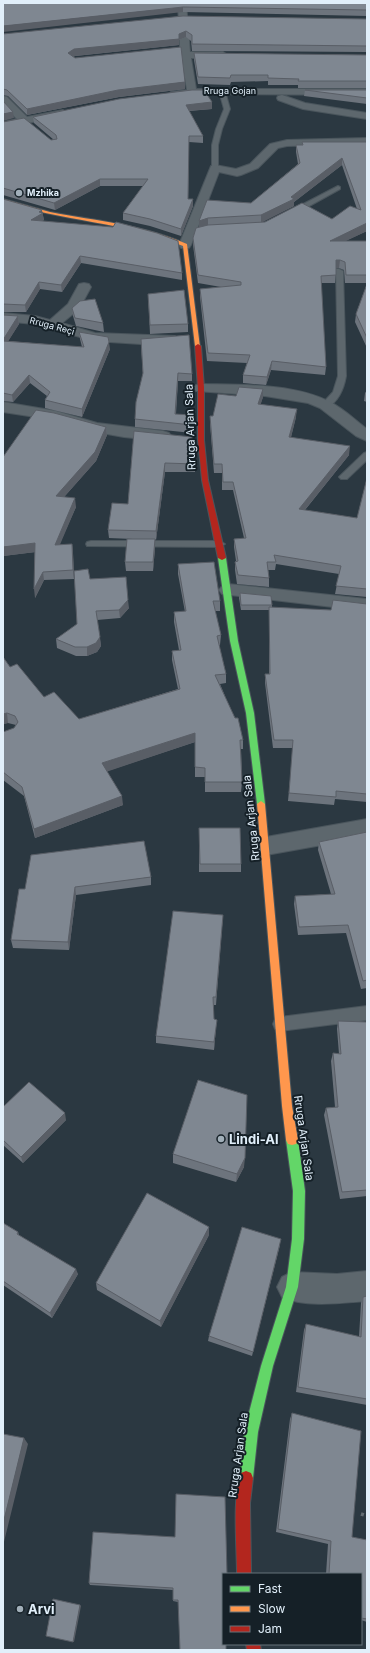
<svg xmlns="http://www.w3.org/2000/svg" width="370" height="1653" font-family="Inter,sans-serif">
  <rect width="100%" height="100%" fill="#2b3841"/>
  <g fill="none" stroke-linecap="round" stroke-linejoin="round">
    <defs>
      <path id="lane" d="M222,89L225,91L230,109L222,129L218,145V168L215,170L212,168V145L216,129L224,109L219,91Z
        M338,186L340,187V189L293,215H290L286,213Z
        M336,269H339L343,271L346,376C344,388 338,404 325,408L321,405L333,392L338,376Z
        M367,452V460L347,479H341L339,477L341,475L364,453Z
        M91,541H220L225,544L220,547L87,546L86,544L87,542Z
        M367,1006V1020L280,1031L275,1029L273,1024L275,1019L280,1017Z"/>
      <path id="street" d="M178,3H186L190,52H223L228,55L223,58H191L196,89H367V95L207,94L171,96L170,94L171,92L187,90L180,48Z
        M282,95L305,103L367,113V119L303,109L278,100L277,98L278,96Z
        M3,96L7,97L27,117L63,110L68,113L63,116L3,128V122L17,119L3,105Z
        M367,138V144L287,146L278,148L258,168L241,175L237,176L219,172L191,245L189,248H181L179,245L211,166L215,165L236,169L250,164L270,144L287,140Z
        M84,283L89,284L91,287L79,309L62,323L95,333L175,336L177,339L175,342L141,344L94,341L34,324L3,321V313L35,316L50,320L68,304L79,284Z
        M201,384C241,385 294,383 330,402C344,409 355,420 367,429V441L356,436L320,408L308,403L265,396L196,391L194,388L196,385Z
        M3,402L56,411L97,423L163,431L169,433L171,436L169,439L163,441L124,437L96,432L55,420L3,412Z
        M228,584L367,599V611L222,594L219,590L222,586Z
        M367,819V837L266,855L258,852L255,846L258,840L266,837Z
        M367,1271V1301C341,1303 306,1308 282,1297L277,1287L282,1277L292,1272L337,1274Z"/>
      <path id="fast" d="M219,556H222L226,558L238,641L254,713L265,804L261,807L257,804L246,713L230,641L218,558Z
        M292,1135L296,1136L298,1140L305,1191L304,1239L298,1287L273,1366L258,1432L253,1478L251,1483L246,1485L241,1483L239,1478L244,1432L261,1366L286,1287L292,1239L293,1191L286,1140L288,1136Z"/>
      <path id="slow" d="M3,199C19,203 34,208 50,212C98,221 142,225 187,244L200,347L195,346L183,246C125,222 62,221 3,202Z
        M261,801L265,804L292,1106L298,1140L296,1144L292,1145L288,1144L286,1140L282,1106L257,804Z"/>
      <path id="jam" d="M198,344L201,346L204,388V440L208,480L226,558L222,560L218,558L202,480L198,440V388L195,346Z
        M246,1471L251,1473L253,1478L250,1503L251,1574H237C237,1548 232,1496 241,1473Z
        M246,1644H260L261,1650H247Z"/>
    </defs>
    <use href="#lane" stroke="#4a555c" stroke-width="2"/>
    <use href="#street" stroke="#4a555c" stroke-width="2"/>
    <use href="#fast" stroke="#4a555c" stroke-width="2"/>
    <use href="#slow" stroke="#4a555c" stroke-width="2"/>
    <use href="#jam" stroke="#4a555c" stroke-width="2"/>
    <path stroke="#636d73" stroke-width="3.5" stroke-dasharray="3 3" stroke-linecap="butt" d="M361,1514L367,1516"/>
    <use href="#lane" fill="#5d676d" fill-rule="evenodd"/>
    <use href="#street" fill="#5d676d" fill-rule="evenodd"/>
    <use href="#fast" fill="#63d668" fill-rule="evenodd"/>
    <use href="#slow" fill="#ff974d" fill-rule="evenodd"/>
    <use href="#jam" fill="#b3261e" fill-rule="evenodd"/>
  </g>
  <path fill="#6d747d" fill-rule="evenodd" d="M3,3H367V16L183,12Z
    M367,19V52L192,51L191,41L186,37L179,40V45L75,56L73,57L75,58L185,89L119,97L27,115L8,96L3,95V34Z
    M194,53L367,55V88H298V85H268V81L231,82L230,85L198,84L194,60Z
    M305,90H367V104L304,96Z
    M212,102V109L189,111L203,136V143L189,142L188,199L193,206L181,236L150,226L123,220V213L143,186H100L55,210L3,195V122L51,140H54L34,123L33,117Z
    M302,142H367V231L345,241H367V283H345L344,270L339,268H336L335,283H321L326,367L325,375L271,370L266,385L243,383V375L247,363L207,361L200,297V289L221,287L198,283L193,245V238L199,227V221L251,203L298,164L296,152V145H302ZM342,165L357,209L332,219L261,222L294,206V202Z
    M3,199L42,212L44,220L42,221L182,273V280L81,263L62,292L40,289L26,312H3Z
    M367,284V348L355,322L356,314Z
    M148,294L188,324V332L150,334Z
    M72,308L103,323L104,332L76,326L73,316Z
    M3,315L18,316L19,324L8,341L82,347L80,339L79,332L110,349L82,417L45,408V400L47,396L30,383L13,402L3,401Z
    M141,346L192,374V381H178L176,414L192,415V433L135,427V419L143,374Z
    M367,390V402L364,401L365,393Z
    M263,397L260,405L296,417L291,437L349,455L305,510L357,518L367,478V597L335,594L339,574L276,564L275,570H268L269,578V587L237,584L235,570V562L236,561L234,547V539L244,538L233,490H222V473H214L210,424V416H213Z
    M106,427L107,435L96,461L64,497L76,507L59,545L72,544L73,553L74,579L44,580L35,598V552L3,556Z
    M134,431L195,464V472H165L156,540L155,539V548L153,571H126L125,562L133,539L109,538L108,530L128,504Z
    M178,564L220,601V611H215L221,635L220,645H219L226,674V683L220,684L243,740V749H241L242,782L241,792H205V777H195V742L107,771L123,805L35,838L24,796L3,780V732L14,728L16,725L8,723L3,724V657L10,667L44,697L79,719L178,689L172,660V651L179,650L174,622V612H185L178,574Z
    M90,579L129,608L120,618L97,620L101,646L97,652L87,656H76L57,648L56,639L77,624Z
    M240,593L272,605V608L331,610L367,604V802L335,799L334,805L288,801L293,748H273L265,683V674H269V610H241L239,598Z
    M199,828L241,864V872H199Z
    M367,832V988L361,989L346,933L298,935L294,904L295,896L331,894L318,850L319,842Z
    M151,877V885L76,895L69,950L13,948L11,940L25,889Z
    M223,915L216,1005H214V1019L216,1027L214,1050L156,1043V1036Z
    M338,1021L367,1022V1196L340,1199L324,1115L326,1108L335,1107L331,1061L333,1053L339,1054L337,1029Z
    M3,1107L66,1120L23,1163L3,1145Z
    M173,1154L244,1167L236,1182L173,1163Z
    M3,1223L18,1232L19,1235L78,1274L52,1318L3,1285Z
    M209,1235L161,1327L97,1290L96,1283Z
    M280,1245L252,1356L208,1341L209,1336Z
    M367,1296V1405L296,1392L304,1330L306,1324L359,1337L361,1303L363,1297Z
    M292,1413L352,1537L367,1540V1622L361,1620V1574H326L328,1544L276,1532L290,1419Z
    M175,1537L178,1602L173,1601V1590L90,1585L89,1583Z"/>
  <path fill="#595e66" d="M183,7V12L3,32V26Z
    M186,31V37L179,40V45L75,56L69,59L68,53L74,49L179,34Z
    M185,82V89L119,97L27,115V109L118,90Z
    M212,102V109L186,111V105Z
    M13,112L14,118L3,121V114Z
    M342,158V165L294,202V206L261,223V215L291,197Z
    M100,179V186L55,210L54,203Z
    M193,199V206L181,236V229Z
    M42,210L44,220L32,227L31,220L39,212Z
    M208,218V226L199,228V221Z
    M367,223V231L329,249L330,241Z
    M80,256L81,263L62,292L61,285Z
    M336,260H340L339,268H335Z
    M39,282L40,289L26,312L25,305Z
    M18,316L19,324L4,348L3,340Z
    M109,342L110,349L82,417V409Z
    M272,361L271,370L266,385L267,377Z
    M178,373V381L175,421V414Z
    M29,375L30,383L13,402L12,395Z
    M263,389V397L258,413V404Z
    M297,409L296,417L289,445V437Z
    M106,427L107,435L96,461L57,505L56,496Z
    M350,446L349,455L299,517V509Z
    M165,463V472L156,540V531Z
    M75,498L76,507L56,554L55,545Z
    M155,539V548L153,571V562Z
    M35,543L36,552L3,556V547Z
    M72,544L73,553L74,579L73,570Z
    M43,572L44,580L35,598L34,589Z
    M128,600L129,608L120,618L119,610Z
    M100,637L101,646L97,652L87,656V647Z
    M7,713L8,723L3,724V714Z
    M195,733V742L103,773L102,763Z
    M122,796L123,805L35,838L34,829Z
    M75,887L76,895L69,950L68,942Z
    M217,1020L216,1027L214,1050V1042Z
    M65,1113L66,1120L23,1163L21,1157Z
    M245,1158L244,1167L236,1182L237,1174Z
    M209,1227V1235L161,1327L160,1321Z
    M76,1269L78,1274L52,1318L50,1313Z
    M24,1438L28,1444L3,1546V1524Z
    M80,1605L81,1606L74,1642H73Z"/>
  <path fill="#7f8791" stroke="#595e66" d="M3,3H367V10L183,7L3,26Z
    M183,16L367,19V46L192,44V35L186,31L179,34V39L74,49L68,53L75,58L181,47L185,82L118,90L27,109L7,90L3,89V34Z
    M194,53L367,55V81H298L299,79L268,78V75H231L230,78L198,77Z
    M192,90H204L212,102L186,105L203,136H189L188,199H193L181,229L150,219L123,213L148,179H100L54,203L3,188V122L24,118L51,140L57,139L56,135L33,117L119,99Z
    M305,90H367V98Z
    M3,101L13,112L3,114Z
    M302,142H367V223L330,241H367V275H346L345,262L340,260H336V275L321,276L326,367L272,361L267,377L243,375L250,355L208,353L200,289L241,285V282L198,275L193,238L196,228L208,225L265,222L302,203L332,219L350,206L361,210L342,158L291,197L294,199L261,215L208,218L199,221L207,200L251,203L300,163L296,145H303Z
    M3,199L42,210L39,212L43,213L31,220L113,227L116,222L157,233L178,241L182,273L80,256L61,285L39,282L25,305L3,304Z
    M367,284V338L356,314Z
    M184,290L188,324L150,325L148,294Z
    M95,299L103,323L75,318L72,308L80,301Z
    M3,315L18,316L3,340Z
    M79,332L108,337L109,342L82,409L45,400L50,392L29,375L12,395L3,393V341L84,347Z
    M189,335L192,374L178,373L175,414L192,415V425L135,419L136,402L143,373L141,339Z
    M239,387L263,389L258,404L297,409L289,437L350,446L299,509L357,518L367,478V589L336,586L341,566L274,555L276,562H267L269,578L238,575L235,562L238,561L234,539L246,538L233,482H223L222,464H214L210,416H213L218,394L236,396Z
    M36,410L54,413L106,427L95,452L56,496L75,498L55,545L72,544L73,570L43,572L34,589L35,543L3,547V457Z
    M134,431L192,437L195,464L165,463L156,531L108,530L112,503L128,504Z
    M127,539H155L153,562H125Z
    M214,562L220,601H213L221,635L217,636L226,674L215,675L235,718H238L243,740H240L242,782H205V768L195,767V733L102,763L122,796L34,829L22,787L3,772V732L14,728L18,722L15,716L7,713L3,714V657L10,667L17,664L44,697L54,692L79,719L180,689L172,651L181,650L174,612L186,611L178,564Z
    M88,569L90,579L126,577L128,600L119,610L96,611L100,637L96,643L87,647H75L56,639L77,624L74,571Z
    M240,593L271,596L272,605H241Z
    M333,600L367,604V794L336,791V797L289,793L293,740H274L265,674H270L269,607L331,610Z
    M199,828H240L241,864H200Z
    M367,832V980L363,981L348,925L299,927L295,896L335,894L319,842Z
    M144,841L151,877L75,887L68,942L11,940L19,889H25L31,855Z
    M173,911L223,915L216,997H213L214,1019L217,1020L214,1042L156,1036Z
    M338,1021L367,1022V1190L342,1192L326,1108L338,1107L333,1053L341,1054Z
    M198,1080L247,1095L245,1158L237,1174L173,1154Z
    M29,1082L65,1113L21,1157L3,1140V1107Z
    M147,1193L209,1227L160,1321L96,1283Z
    M3,1223L18,1232L17,1234L76,1269L50,1313L3,1281Z
    M242,1227L281,1239L253,1352L209,1336Z
    M367,1296V1399L298,1387L306,1324L361,1337L363,1297Z
    M292,1413L361,1431L352,1537L367,1540V1619L361,1618V1574H329L331,1541L278,1529Z
    M3,1434L24,1438L3,1524Z
    M176,1494L225,1497L227,1574H223V1644H226V1650H180L178,1600H173V1588L89,1583L93,1532L175,1537Z
    M53,1599L80,1605L73,1642L46,1636Z"/>
  <g fill="#a1afb9" stroke="#152027" stroke-width="1.5">
    <circle cx="19" cy="193" r="4"/>
    <circle cx="221" cy="1139" r="4"/>
    <circle cx="20" cy="1609" r="4"/>
  </g>
  <g text-anchor="middle" stroke-width="4" stroke-linejoin="round" paint-order="stroke">
    <g font-size="9" fill="#e1effa" stroke="#152027">
      <text x="230" y="94">Rruga Gojan</text>
      <text transform="translate(52 326) rotate(15)" y="3">Rruga Reçi</text>
    </g>
    <g font-size="9" font-weight="bold" fill="#e1effa" stroke="#152027" text-anchor="start">
      <text x="27" y="196">Mzhika</text>
    </g>
    <g font-size="11" fill="#e1effa" stroke="#152027">
      <text transform="translate(190 427) rotate(-92)" y="4">Rruga Arjan Sala</text>
      <text transform="translate(251 818) rotate(-96)" y="4">Rruga Arjan Sala</text>
      <text transform="translate(304 1138) rotate(82)" y="4">Rruga Arjan Sala</text>
      <text transform="translate(238 1455) rotate(-82)" y="4">Rruga Arjan Sala</text>
    </g>
    <g font-size="13" font-weight="bold" fill="#e1effa" stroke="#152027" text-anchor="start">
      <text x="229" y="1144">Lindi-Al</text>
      <text x="28" y="1614">Arvi</text>
    </g>
  </g>
  <rect width="370" height="1653" fill="none" stroke="#e1effa" stroke-width="8"/>
  <rect x="222" y="1573" width="140" height="72" fill="#152027" stroke="#67737b"/>
  <rect x="230" y="1586" width="20" height="6" fill="#63d668" stroke="#67737b"/>
  <text x="258" y="1593" font-size="12" fill="#e1effa">Fast</text>
  <rect x="230" y="1606" width="20" height="6" fill="#ff974d" stroke="#67737b"/>
  <text x="258" y="1613" font-size="12" fill="#e1effa">Slow</text>
  <rect x="230" y="1626" width="20" height="6" fill="#b3261e" stroke="#67737b"/>
  <text x="258" y="1633" font-size="12" fill="#e1effa">Jam</text>
</svg>
